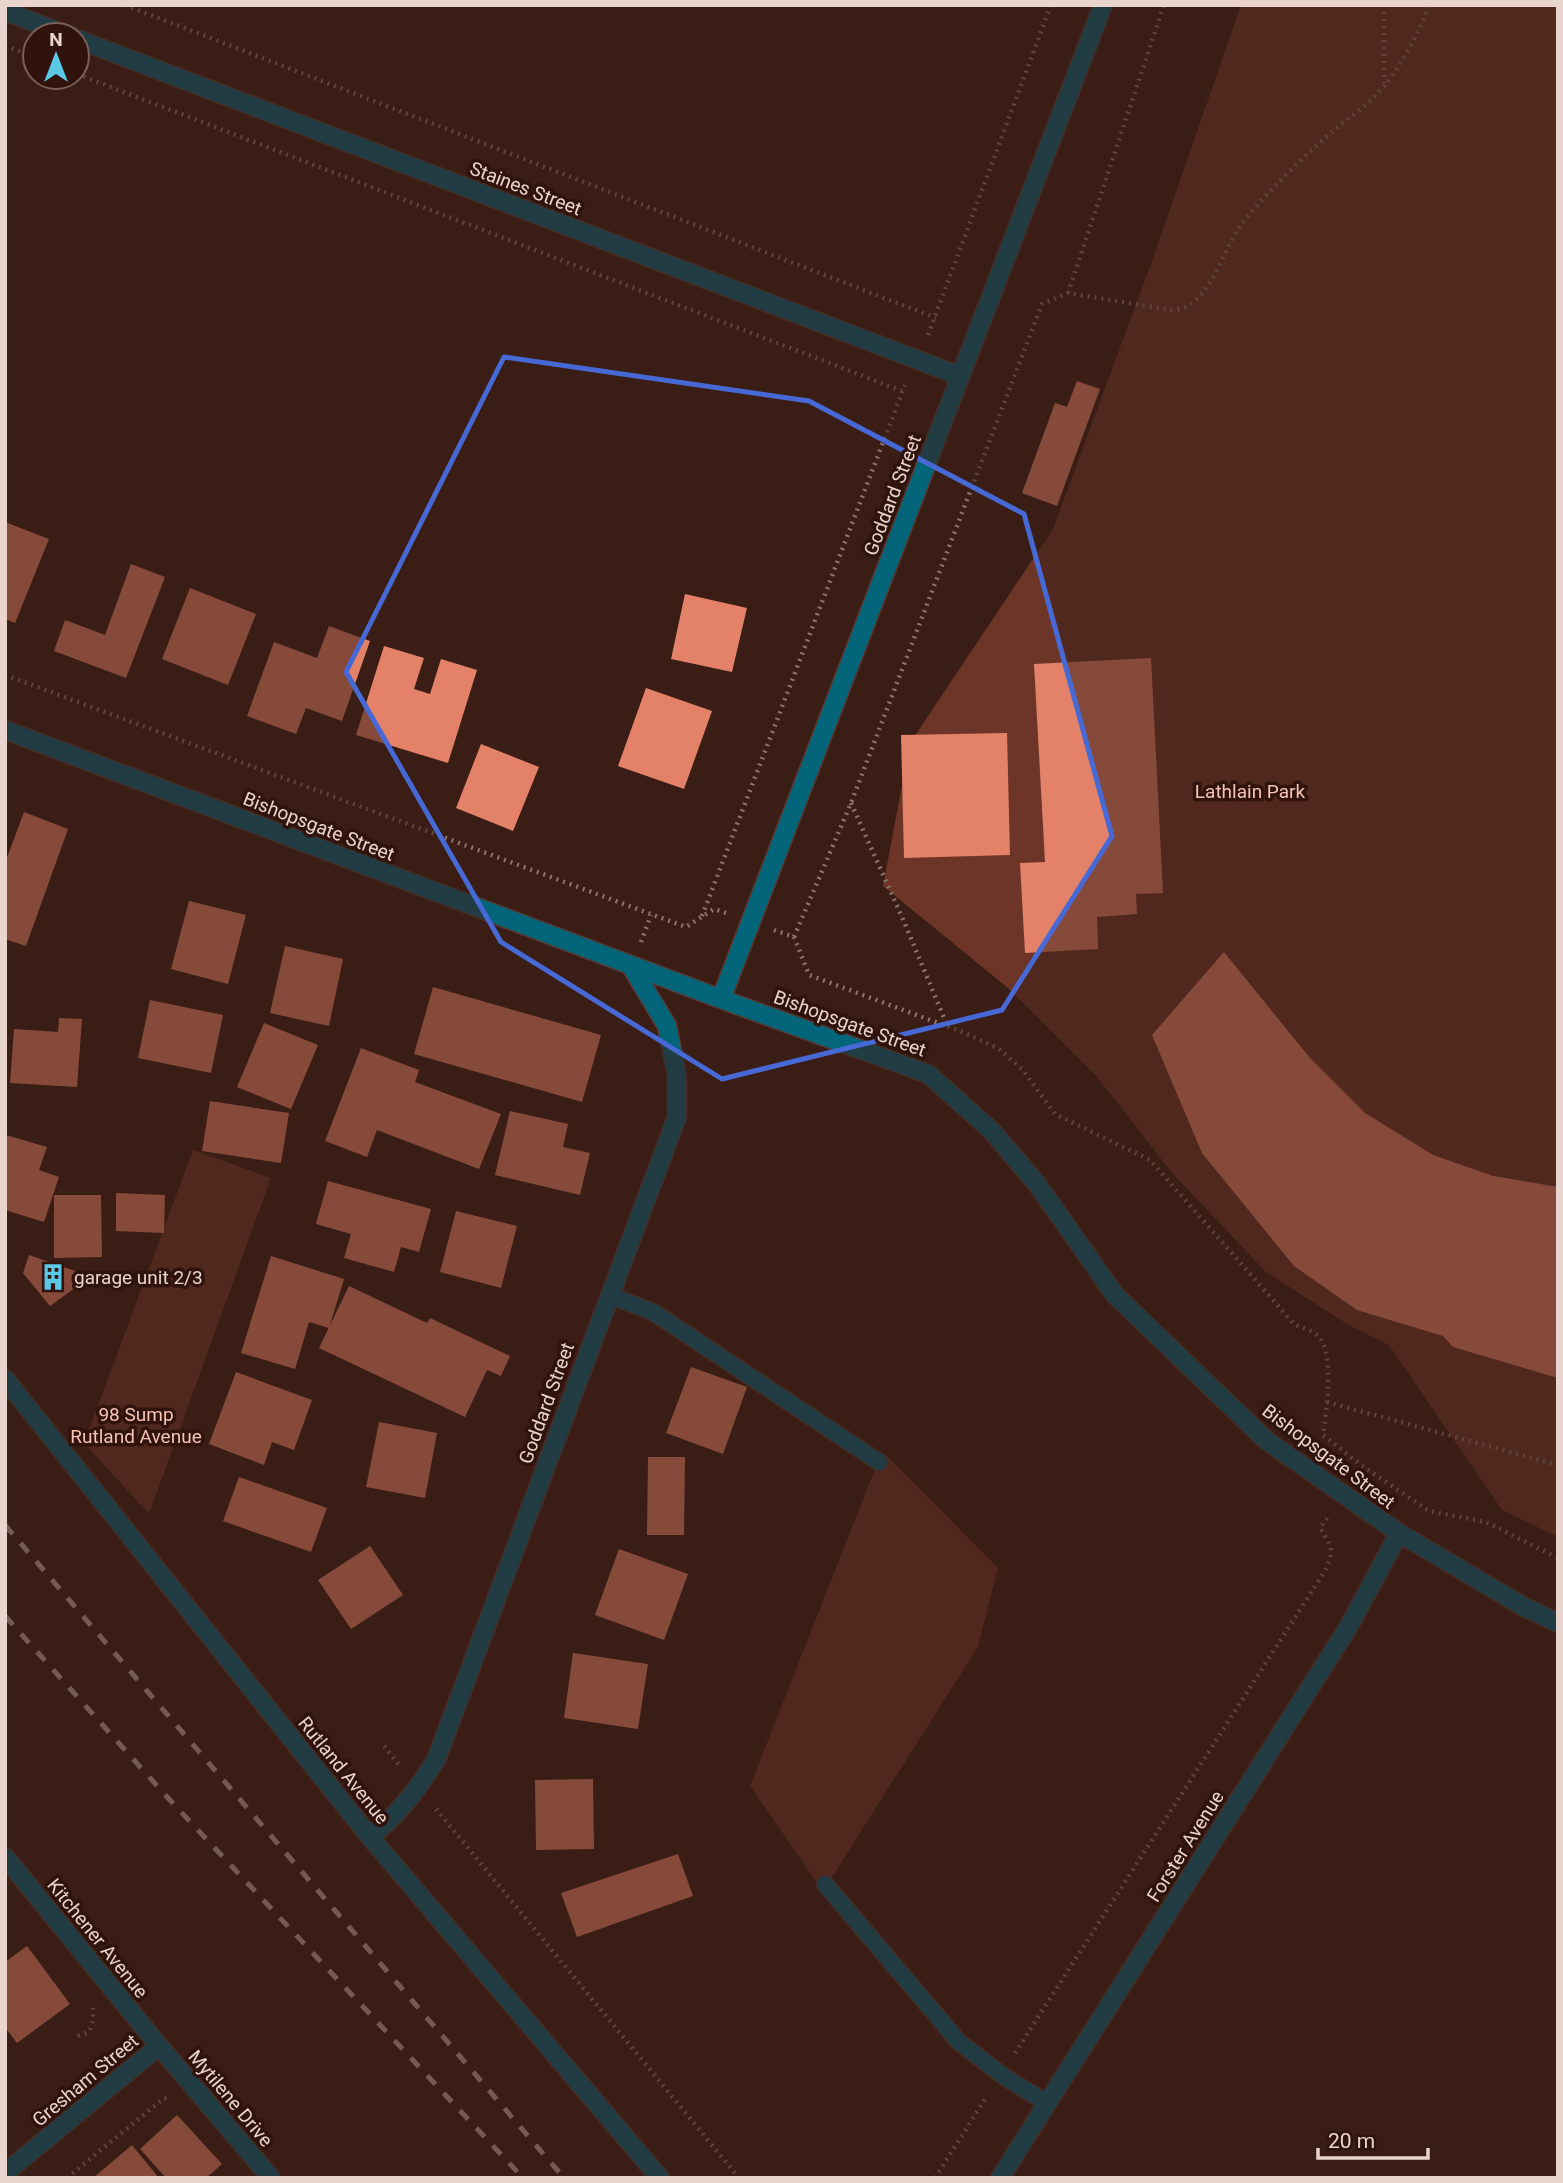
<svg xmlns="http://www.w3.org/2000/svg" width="1563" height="2183" font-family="Roboto,sans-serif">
  <rect width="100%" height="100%" fill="#3a1d15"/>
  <path fill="#6d3527" d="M1241,5H1558V1537L1502,1510L1389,1345L1347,1324L1266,1272L1173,1174L1098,1078L1008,988L883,886L910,743L1053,529L1152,261Z
    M193,1150L271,1178L149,1514L84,1443Z
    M885,1454L998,1568L978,1647L830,1880L820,1887L750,1786L875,1469Z"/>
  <path fill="#e38269" d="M1077,381L1100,389L1057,506L1022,493L1055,403L1067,407Z
    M5,522L49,539L15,623L5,619Z
    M131,564L165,577L126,678L54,651L65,620L105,635Z
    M190,588L256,614L228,685L162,659Z
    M685,594L747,608L732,672L671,659Z
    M329,626L370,641L342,721L306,708L296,734L247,716L274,642L317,658Z
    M384,646L424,658L414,689L430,694L441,659L477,670L448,763L356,735Z
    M1151,658L1163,893L1136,894L1137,914L1097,917L1098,949L1025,953L1020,863L1045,862L1034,664Z
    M646,688L712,711L684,789L618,766Z
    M1007,733L1010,855L904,858L901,735Z
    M481,744L539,767L513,831L456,808Z
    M24,812L68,829L26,946L5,939V863Z
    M189,901L246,915L228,984L171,969Z
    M285,946L343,959L329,1026L270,1013Z
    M1224,952L1310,1058L1365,1113L1433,1155L1493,1176L1558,1187V1378L1453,1347L1443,1336L1357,1310L1294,1266L1202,1153L1152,1035Z
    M433,987L601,1035L582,1102L414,1054Z
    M150,1000L223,1015L211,1073L138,1058Z
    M59,1018L82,1019L77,1087L10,1083L14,1029L58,1032Z
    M264,1023L318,1045L291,1109L237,1087Z
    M361,1048L419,1070L415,1082L501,1114L479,1169L377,1130L367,1157L325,1141Z
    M210,1101L289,1113L281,1163L202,1151Z
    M510,1111L568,1124L563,1147L590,1153L580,1195L495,1175Z
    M6,1135L47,1147L39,1170L59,1177L44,1222L5,1210Z
    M328,1181L431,1209L419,1252L401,1247L394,1272L344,1258L351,1234L316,1224Z
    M116,1193L165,1195L164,1233L116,1231Z
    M54,1195H101L102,1257L54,1258Z
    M456,1211L517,1226L501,1288L440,1272Z
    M29,1255L75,1271L83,1282L50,1306L23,1273Z
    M271,1256L344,1279L329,1328L309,1322L295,1369L241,1353Z
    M349,1286L427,1323L430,1318L510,1356L501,1376L487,1370L465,1417L319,1348Z
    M691,1367L747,1387L723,1454L666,1433Z
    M236,1372L312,1400L294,1450L272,1442L264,1465L209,1444Z
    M379,1422L437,1433L425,1498L366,1487Z
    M648,1457H685L684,1535H647Z
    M239,1477L327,1508L311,1552L223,1521Z
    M370,1546L403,1595L351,1629L318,1580Z
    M619,1549L688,1574L664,1640L595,1615Z
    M573,1653L648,1664L638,1729L564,1718Z
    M593,1779L594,1849L536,1850L535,1780Z
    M678,1854L693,1896L577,1937L561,1893Z
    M27,1946L70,2004L17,2043L5,2027V1962Z
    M177,2115L222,2164L206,2178H166L140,2149Z
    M132,2145L159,2178H93Z"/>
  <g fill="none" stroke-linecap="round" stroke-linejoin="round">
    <defs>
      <path id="service" d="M609,1295L653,1312L879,1462
        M825,1884L959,2042L1006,2078L1047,2103"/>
      <path id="minor" d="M5,11L67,35
        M77,39L960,376
        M5,730L721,999L928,1074L991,1130L1037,1184L1115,1295L1267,1441L1399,1533L1524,1607L1558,1623
        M721,999L1103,5
        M5,1379L370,1837L660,2178
        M370,1837C398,1815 417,1790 436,1760L677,1117V1076L667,1026L631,966
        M5,1857L159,2046L271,2178
        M5,2173L159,2046
        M1000,2178L1349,1626L1399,1533"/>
    </defs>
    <use href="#service" stroke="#563a33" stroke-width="19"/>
    <use href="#minor" stroke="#563a33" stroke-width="21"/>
    <path stroke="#8d746d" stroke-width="4.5" stroke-dasharray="2 5" stroke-linecap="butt" d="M125,5L936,318
      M1384,5V83
      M5,46L35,57
      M77,74L902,391
      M1068,293L1164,5
      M928,335L1051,5
      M5,675L686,927L714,909L726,913
      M851,803L902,917L947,1025
      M702,916L905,385
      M774,930L794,937L809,975L965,1033L999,1049L1022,1069L1055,1114L1150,1160L1294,1324C1302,1328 1314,1331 1319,1337C1335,1355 1326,1412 1323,1435L1361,1465L1429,1511L1486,1522L1558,1558
      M794,937L851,803L1042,304L1068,293L1171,310C1211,310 1223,245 1245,219C1271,189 1299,161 1328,135C1343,122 1360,111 1374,97C1396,76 1419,34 1429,5
      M641,942L651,915
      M1327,1402L1558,1465
      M384,1746L399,1765
      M436,1809L739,2178
      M78,2036L89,2032L93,2021V2008
      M1015,2053L1323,1574C1335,1553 1333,1548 1320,1528L1329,1516
      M67,2178L164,2098H167
      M935,2178L987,2096"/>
    <use href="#service" stroke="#03657a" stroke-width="16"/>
    <use href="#minor" stroke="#03657a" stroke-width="18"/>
    <path stroke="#bca59e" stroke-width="5" stroke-dasharray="12 12" stroke-linecap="butt" d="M5,1525L564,2178
      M5,1616L168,1798L523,2178"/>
  </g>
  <path d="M0 0H1563V2183H0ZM504,357L809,401L1024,514L1112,836L1002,1010L722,1079L501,942L346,672Z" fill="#3a1d15" fill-opacity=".55" fill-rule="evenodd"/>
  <path fill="none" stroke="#4669d6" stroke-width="5" stroke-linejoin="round" d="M504,357L809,401L1024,514L1112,836L1002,1010L722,1079L501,942L346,672Z"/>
  <defs>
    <symbol id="building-bare" viewBox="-9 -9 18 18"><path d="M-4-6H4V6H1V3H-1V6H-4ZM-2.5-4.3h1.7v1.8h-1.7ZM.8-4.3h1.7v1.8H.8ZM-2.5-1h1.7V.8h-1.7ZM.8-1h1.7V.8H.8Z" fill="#5bc8e6" stroke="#30130c" stroke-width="2.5" paint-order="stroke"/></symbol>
  </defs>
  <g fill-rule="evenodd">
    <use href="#building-bare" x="34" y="1258" width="38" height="38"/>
  </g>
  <g text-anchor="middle" stroke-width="7" stroke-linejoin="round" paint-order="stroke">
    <g font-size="19" fill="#e9d4ce" stroke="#30130c">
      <text transform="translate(526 188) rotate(21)" y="7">Staines Street</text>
      <text transform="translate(892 495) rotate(-69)" y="7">Goddard Street</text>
      <text transform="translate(319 826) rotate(21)" y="7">Bishopsgate Street</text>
      <text transform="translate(850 1023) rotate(20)" y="7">Bishopsgate Street</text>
      <text transform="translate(546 1403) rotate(-70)" y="7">Goddard Street</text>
      <text transform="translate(1329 1456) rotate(37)" y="7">Bishopsgate Street</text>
      <text transform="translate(344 1770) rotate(51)" y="7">Rutland Avenue</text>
      <text transform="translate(1185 1846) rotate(-58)" y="7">Forster Avenue</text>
      <text transform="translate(98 1938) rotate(51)" y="7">Kitchener Avenue</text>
      <text transform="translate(85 2080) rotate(-40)" y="7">Gresham Street</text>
      <text transform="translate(231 2098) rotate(50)" y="7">Mytilene Drive</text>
    </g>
    <g font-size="19" fill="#f5c2b4" stroke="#30130c">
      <text x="1250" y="798">Lathlain Park</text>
      <text x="136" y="1421">98 Sump<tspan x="136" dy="22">Rutland Avenue</tspan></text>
    </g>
    <g font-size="19" fill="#e9d4ce" stroke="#30130c" text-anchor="start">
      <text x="74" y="1284">garage unit 2/3</text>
    </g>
  </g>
  <rect width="1563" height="2183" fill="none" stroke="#e9d4ce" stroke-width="14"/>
  <g transform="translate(56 56)"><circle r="33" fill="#30130c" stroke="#7a605a" stroke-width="2"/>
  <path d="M0-5L12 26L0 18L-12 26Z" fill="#5bc8e6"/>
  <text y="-10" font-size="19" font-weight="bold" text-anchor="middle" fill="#e9d4ce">N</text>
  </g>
  <path d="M1318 2148v10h110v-10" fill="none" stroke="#e9d4ce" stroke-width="3.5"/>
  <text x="1328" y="2148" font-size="21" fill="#e9d4ce" stroke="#30130c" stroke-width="5" paint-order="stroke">20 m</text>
</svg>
